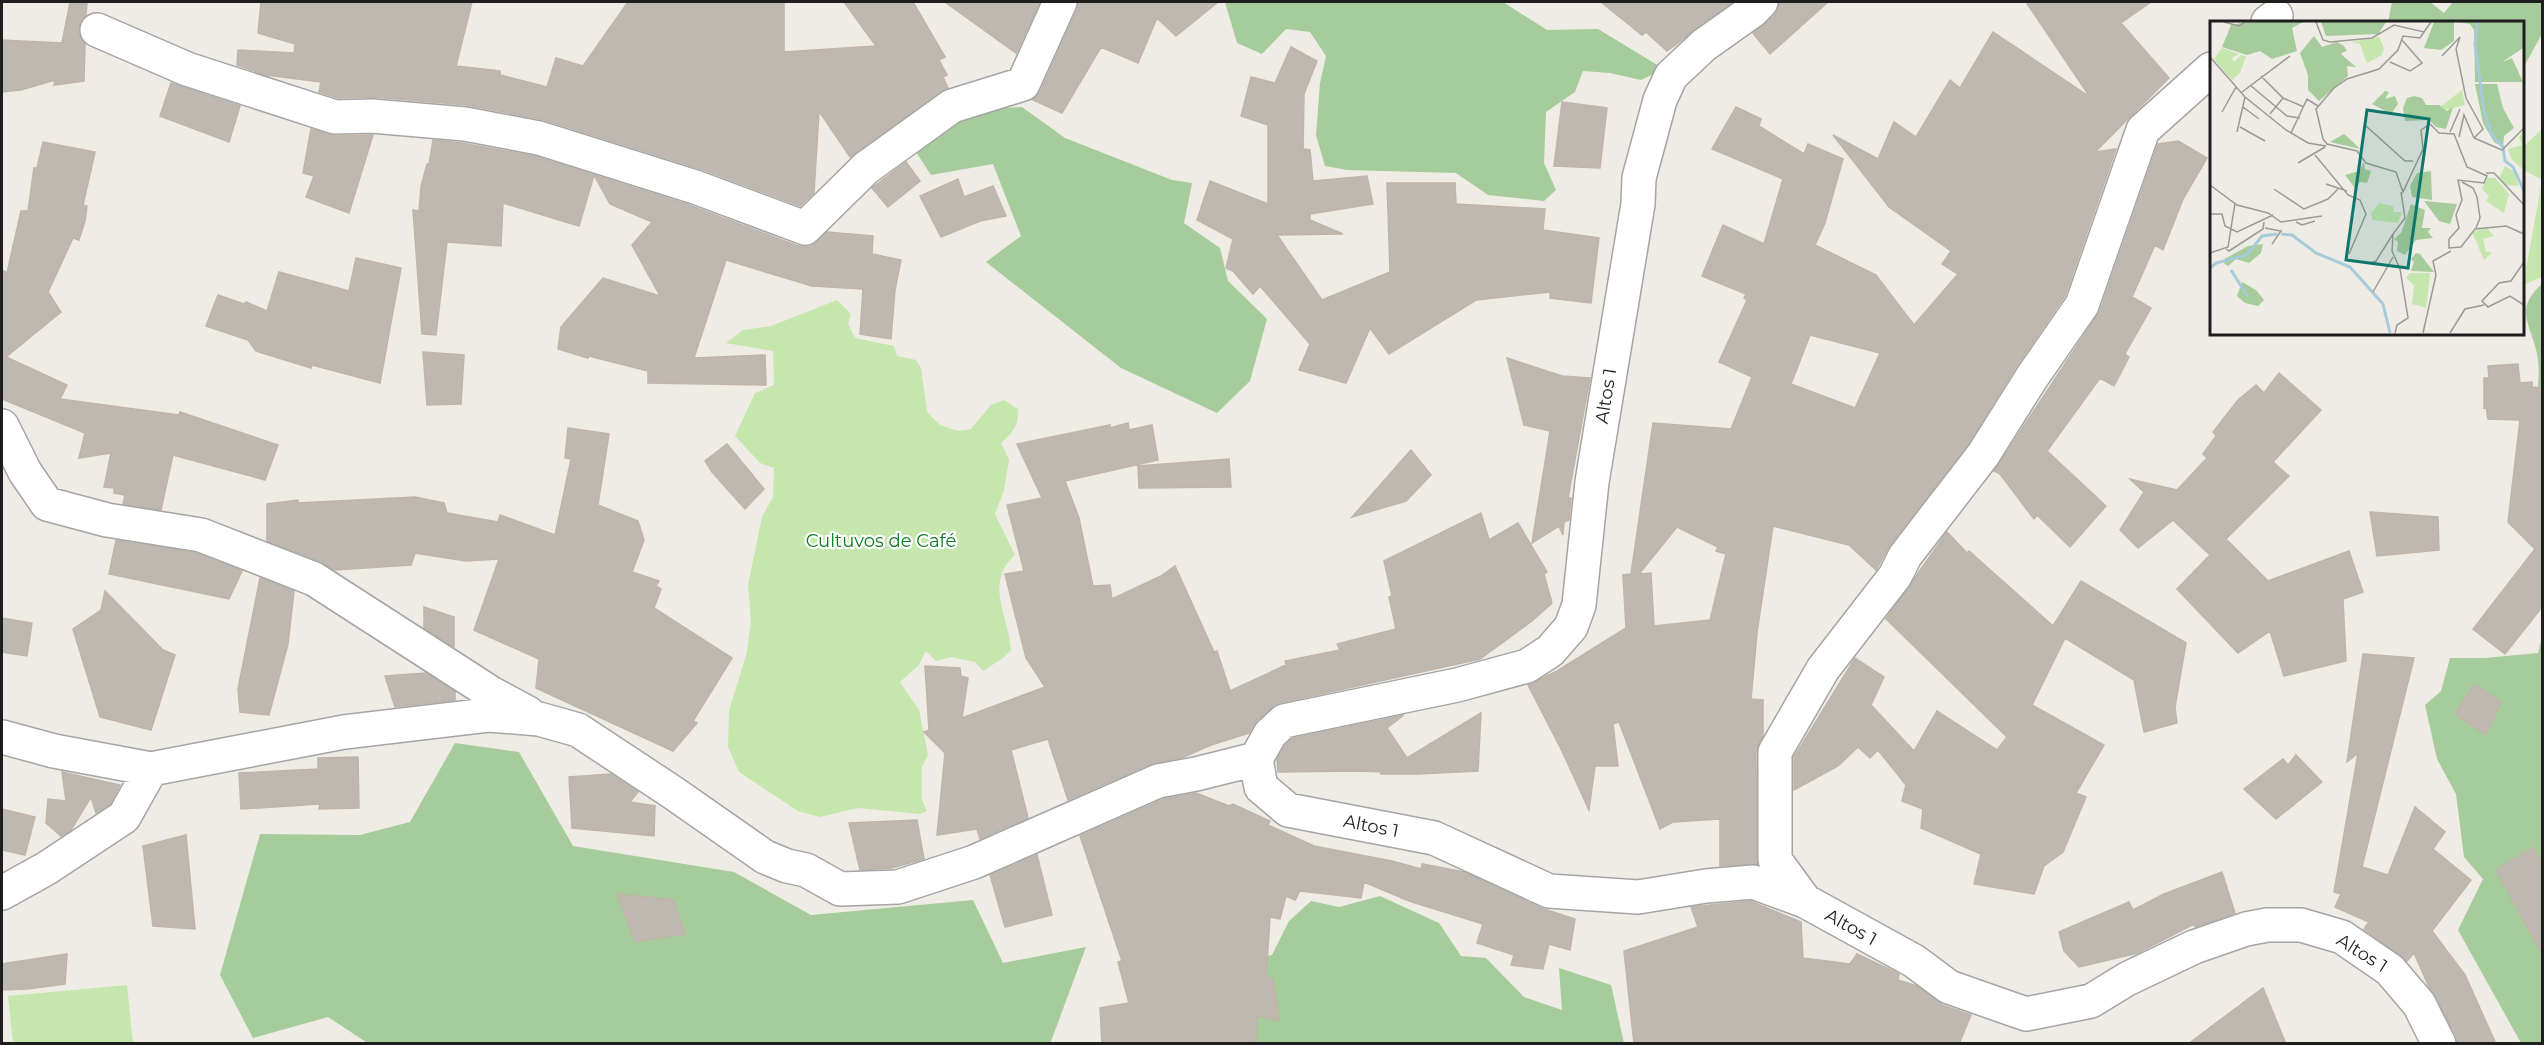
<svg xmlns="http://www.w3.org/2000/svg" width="2544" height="1045" font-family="Montserrat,sans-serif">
  <rect width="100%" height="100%" fill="#efece5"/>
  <path fill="#c5e7ad" d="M2542,129V180L2522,169V148Z
    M2542,181V277L2523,285Z
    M837,300L851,314L848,324L855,338L894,346L897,356L916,360L921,368L927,412L940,425L958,431L971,429L991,405L1004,400L1018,409C1019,426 1013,432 1001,443L1009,460L1004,490L995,514L1015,555C984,584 1008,613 1011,650L1003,658L983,671L975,662L951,657L936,661L926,651L918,666L900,682L919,710L928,755L922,767V800L927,811L920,814L858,808L820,817L798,811L739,772L728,747L729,711L747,652L751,621L748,585L762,517L773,497L774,468L760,463L735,436L755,393L774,385L773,351L726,343L743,330L771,326Z
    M127,985L133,1043H13L8,996Z"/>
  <path fill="#a6cc9b" d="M1225,2H1503L1547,30L1598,29L1664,69L1641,80L1610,73L1583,71L1575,92L1546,112L1544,163L1556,190L1544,201L1488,195L1456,173L1347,170L1325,166L1316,135L1320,83L1326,56L1310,32L1286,29L1262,54L1237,43Z
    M2392,2H2430L2444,13L2453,2H2542V34L2522,70V22H2388Z
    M1022,107L1065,138L1172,180L1192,183L1184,223L1220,248L1228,281L1267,319L1250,381L1217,413L1121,368L986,262L1021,236L993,164L931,175L916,152L952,125L985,109Z
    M2542,284V410L2536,408C2537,393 2540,375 2538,360C2534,327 2511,311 2542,284Z
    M2542,637V1043H2521L2458,930L2483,879L2464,857L2456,794L2437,759L2425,705L2441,691L2450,658H2485L2538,653Z
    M455,743L519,752L573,846L734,872L811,915L973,900L1003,963L1086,947L1050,1044H369L328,1017L253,1038L220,975L260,834L360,835L410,822Z
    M1380,896L1439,923L1461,956L1486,958L1524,997L1562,1010L1559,968L1611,985L1624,1043H1205L1247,961L1272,955L1289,921L1311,901L1339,907Z"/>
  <path fill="#bfb8b1" stroke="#c0b4a8" stroke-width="1.5" fill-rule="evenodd" d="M70,2H87L86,15L80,22L78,32L85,44L84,81L54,85L55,80L21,90L2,92V40L62,43Z
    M261,2H472L456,66L500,71V75L547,87L556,58L583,66L628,2H784V52L876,46L844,2H913L945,57L939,60L947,75L943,77L948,88L850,157L819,111L814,193L800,206L701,169L545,120L467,105L373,97L338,98L319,92L321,82L266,75L237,65L238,50L294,53L295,44L258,33Z
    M945,2H1040L1016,53Z
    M1079,2H1218L1176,36L1157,18L1138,63L1101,47L1062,113L1033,100L1040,92L1077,10Z
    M1601,2H1733L1667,51L1646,32L1642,35Z
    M1779,2H1828L1770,54L1753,33L1774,15Z
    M2026,2H2151L2121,23L2169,78L2095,152L2116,149L2065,296L2016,367L1968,444L1890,545L1876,570L1849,545L1773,526L1757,633L1751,699L1763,700V736L1756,752L1757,864L1720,866V819L1673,822L1660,829L1619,722L1613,724L1618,766H1595L1589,810L1562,751L1528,685L1557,671L1626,628L1623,575L1631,574L1653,423L1731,429L1752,377L1719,362L1747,300L1744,298L1746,294L1702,276L1723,225L1764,244L1783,179L1712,149L1736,107L1761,119L1759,126L1804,154L1808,144L1843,159L1825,223L1815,245L1876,275L1914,325L1958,274L1942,264L1951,251L1889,207L1833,135L1878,159L1894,122L1916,137L1950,80L1960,88L1993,32L2090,97ZM1810,335L1880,353L1855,408L1791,384ZM1677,527L1718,547L1716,551L1726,554L1710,620L1654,626L1651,573L1639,574Z
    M1291,47L1317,61L1304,94L1303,149L1310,150L1313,181L1367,176L1373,204L1310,214V220L1343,234L1277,235L1322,300L1390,272L1387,183H1455L1456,204L1545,209L1543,230L1599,238L1591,303L1550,298V292L1476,300L1389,354L1370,328L1346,383L1299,370L1310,344L1260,286L1253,294L1233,271L1226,268L1233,239L1197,220L1210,181L1268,204V125L1241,116L1251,77L1275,83Z
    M171,83L240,106L229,142L160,116Z
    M1562,102L1607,108L1600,168L1554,166Z
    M311,129L335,136L373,135L349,213L306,197L314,176L303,173Z
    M433,140L462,143L534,156L594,175L579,226L503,203L501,246L447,242L436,335L422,334L413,210L419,211L421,187L427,164H429Z
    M2178,141L2207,158L2183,199L2163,250L2155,245L2132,297L2151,308L2125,354L2129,357L2114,386L2100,378L2047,451L2106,506L2070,547L2037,515L2034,519L2000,474L1994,471L2100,311L2158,144Z
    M43,142L95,152L83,205L87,206L85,221L79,240L73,238L48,292L61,312L6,357L67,385L60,399L179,415L180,412L278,445L265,480L173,455L161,510L123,504L125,495L114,493V488L104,487L111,453L79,458L85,433L2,399V270L7,273L21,211H28L34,168H37Z
    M906,162L920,181L888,207L872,188Z
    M594,175L689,205L798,246H810L827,232L873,236L872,254L901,260L895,290L891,339L860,334L863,289L812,286L726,260L694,358L765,355L766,385L648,383V371L589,356L588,358L558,349L561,327L603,278L660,296L632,245L652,222L610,204Z
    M958,179L964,197L993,186L1006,216L980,221L941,237L920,196Z
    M356,258L401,268L380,383L312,365L311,368L256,351L248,340L206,326L218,295L244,304L246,302L267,311L279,272L349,291Z
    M423,352L464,355L461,404L427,405Z
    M1507,358L1562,376L1590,378L1568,498H1571L1569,520L1564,522L1563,535L1559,526L1532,543L1550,431L1524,425Z
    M2518,364L2520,383L2532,382V387L2542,388V607L2505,654L2473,629L2535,549L2508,522L2520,420L2488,419L2486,407L2484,408V378H2489L2488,366Z
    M2279,373L2321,410L2273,462L2289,476L2226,539L2268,581L2349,551L2363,592L2343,599L2346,661L2284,676L2270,631L2238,653L2177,589L2210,555L2173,520L2138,548L2120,530L2144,492L2130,479L2177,490L2207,458L2203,454L2216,436L2213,432L2238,400L2256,385L2264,393Z
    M1128,423L1129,430L1152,425L1158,460L1065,481L1079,518L1093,586L1110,585L1112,599L1161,576L1175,566L1214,652L1217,651L1230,691L1286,665L1285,661L1340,650L1337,644L1396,629L1389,597L1392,596L1384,561L1481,513L1489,540L1518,523L1547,572L1544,574L1552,603L1532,621L1480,659L1280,703L1257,720L1249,733L1211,745L1184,757L1150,764L1068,800L1048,739L1011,750L1028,818L980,839L977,829L937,835L945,753L924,732L929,730L925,666L960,668L961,676L968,678L962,718L1045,687L1026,658L1005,574L1024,571L1007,505L1042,498L1017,444L1110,425V428Z
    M568,428L609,434L598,505L638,521L644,540L632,572L659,581L656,586L661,589L654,608L732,658L693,721L697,723L673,751L536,688L539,659L474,630L499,559L466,561L415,553L411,565L334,570L321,562L267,541V504L298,500V503L415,497L444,503L447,513L498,522L500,515L555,535L571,459L565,458Z
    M727,444L764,489L745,509L712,472L705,461Z
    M1411,450L1431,475L1406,501L1352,517Z
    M1229,459L1231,487L1139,488L1138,466Z
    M2370,512L2438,517L2439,550L2377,556Z
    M1947,532L1967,553L1969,551L2053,626L2081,581L2186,643L2175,707L2177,723L2144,732L2134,680L2065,638L2032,705L2104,745L2076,793L2086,797L2063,852L2044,866L2034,894L1974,884L1981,854L1921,828L1923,809L1902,801L1906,785L1878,750L1870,758L1858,747L1838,766L1794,790V757L1855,658L1884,677L1871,705L1914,751L1937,711L1997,750L2007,737L1886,619Z
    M116,540L196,553L242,571L229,599L109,574Z
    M260,578L294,591L288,644L269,715L240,712L238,689Z
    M105,591L163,650L175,655L151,730L100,717L73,629L101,610Z
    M424,607L454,617V647L424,628Z
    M2,618L32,623L27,656L2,652Z
    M2363,654L2414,658L2362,867L2388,875L2415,807L2445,832L2433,849L2471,880L2432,931L2465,975L2496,1044H2457L2456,1036L2429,987L2414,953L2407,961L2364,929L2369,922L2335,907L2341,894L2334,892L2358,753L2347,762Z
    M426,673L455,692V700L395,707L385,676Z
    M2474,684L2501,702L2486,735L2455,714Z
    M1481,713L1478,771L1418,774H1380L1384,772L1358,771L1278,772L1277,759L1285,746L1293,738L1404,715L1387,728L1407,758Z
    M2296,755L2322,782L2276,819L2244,789L2283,759L2288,765Z
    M358,757L359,808L319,809L320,804L241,809L239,773L318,769V758Z
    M62,772L120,785L110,804L96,813L91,797L71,830L61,836L46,823L48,799L66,801Z
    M611,774L638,792L630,802L655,806L654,836L572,828L569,777Z
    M1196,793L1229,806L1233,804L1270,821L1268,825L1314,846L1392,861L1421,869L1422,864L1464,872L1541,908L1575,919L1570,950L1549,944L1543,969L1511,965L1514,955L1477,943L1483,924L1409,901L1364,882L1361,898L1300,891L1295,900L1286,896L1280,919L1270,917L1266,979L1273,978L1279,1020L1257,1016L1256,1044H1102L1100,1008L1129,1003L1118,962L1122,961L1080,836L1164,799Z
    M2,809L35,817L25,855L2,850Z
    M917,820L924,859L892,868L860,870L849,823Z
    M186,835L195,929L153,926L143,846Z
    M2533,847L2542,864V954L2496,870Z
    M1037,855L1052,915L1005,927L990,875Z
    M2222,872L2235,913L2195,927L2194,924L2138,953L2079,967L2064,951L2059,932L2129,902L2133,910L2164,894Z
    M617,894L673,900L685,934L635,942Z
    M1750,901L1801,922L1803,958L1850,964L1857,954L1899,974L1898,980L1917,986L1942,1005L1971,1015L1959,1044H1634L1624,951L1698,927L1691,907Z
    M67,954L65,984L27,989L2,990V964Z
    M2263,988L2286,1044H2188Z"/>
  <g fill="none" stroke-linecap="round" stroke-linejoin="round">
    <defs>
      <path id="minor" d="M1761,2L1752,11L1704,45L1671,76L1660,100L1639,178L1638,204L1592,482L1579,605L1571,627L1550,651L1527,666L1457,685L1284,721L1270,734L1256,759L1261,787L1288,810L1434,838L1549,891L1638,897L1706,886L1753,882L1805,901L1914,961L1949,987L2026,1014L2091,1001L2127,979L2194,947L2246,929L2267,925H2301L2342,937L2390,970L2419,1004L2439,1044
        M2268,22L2276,16
        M97,30L187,69L335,117L372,116L465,124L539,138L695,187L805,228L866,168L952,106L1023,84L1060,2
        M2,426L25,472L47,504L107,520L201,535L314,579L491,693L528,713
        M2,737L54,751L151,769
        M2,893L47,868L124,817L151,769L344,732L488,715L539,719L578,730L672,792L765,857L787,866L806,870L840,889L898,887L974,862L1158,781L1196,774L1256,759
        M1805,901L1775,860V752L1823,669L1895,576L1905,556L1983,455L2032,377L2082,305L2143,130L2211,69"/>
    </defs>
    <use href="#minor" stroke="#a5a5a5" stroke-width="36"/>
    <use href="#minor" stroke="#fff" stroke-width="33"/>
  </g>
  <g text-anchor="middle" stroke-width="4.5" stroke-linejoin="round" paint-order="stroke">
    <g font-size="18" fill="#1e1e1e" stroke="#fff">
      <text transform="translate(1606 396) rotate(-81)" y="6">Altos 1</text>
      <text transform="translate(1371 826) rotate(11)" y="6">Altos 1</text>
      <text transform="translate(1851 927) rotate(29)" y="6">Altos 1</text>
      <text transform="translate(2362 953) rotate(32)" y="6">Altos 1</text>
    </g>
    <g font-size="18" fill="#107821" stroke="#fff">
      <text x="881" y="547">Cultuvos de Café</text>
    </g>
  </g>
  <g transform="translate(2210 21)">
    <rect width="314" height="314" fill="#efece5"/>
    <path d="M169,16L174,27L172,34L157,42L150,23L141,21ZM12,27L29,33L22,37L24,41L31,34L36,35L30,52L22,59L4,38ZM252,69L255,84L236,89L230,86ZM313,110V148L302,139L298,128L312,124L309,116ZM295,145L305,151L308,165L296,164L289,157ZM277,157H285L299,173L294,192L276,180L279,175L272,168ZM169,182L183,185L184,191H192L188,202L162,199L161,192ZM277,207L284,215L273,218L276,231H282L274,239L262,211ZM200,252H220L216,287L202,283L204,264L196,257Z" fill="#c5e7ad"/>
    <path d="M36,1H93L82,7L87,30L62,38L50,30L37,34L12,26L21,4ZM111,1H176L168,13L116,15ZM224,1H244V20L231,29L214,27ZM248,1H313V27L292,41L302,37L313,61H265L264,9L260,3ZM104,15L112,26L127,21L134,25L137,30L131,32L133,35L146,46L137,45L138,55L109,80L98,69V54L90,32ZM265,63H287L293,87L304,107L294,115L293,126L284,121L273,102ZM175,70L179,71L175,78L185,75L188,83L181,93L162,83ZM204,75L212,77L216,84H229L237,90L243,86L236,108L226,106L219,99L195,100L193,87L197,77ZM134,113L142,120L150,128L120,121ZM154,141L155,148L161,150L157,162L150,161L145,167L135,154L149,150ZM221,150L222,179L202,176L200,165L207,152ZM214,180L247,183L240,203L229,200ZM201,183L215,189L212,207H221L218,211L223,217L206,219L195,234L187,230L188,221L184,218L191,212ZM53,223L51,232L39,242L26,238L18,245L11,240L38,225ZM206,232L210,233L224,251L201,250L204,241L201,238ZM32,261L46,269L54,279L48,285L35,282L27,275Z" fill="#a6cc9b"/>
    <path fill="none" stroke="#a7cbda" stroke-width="3" d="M267,1L265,23L274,90L282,114L293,126L295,140L303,146L314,170M71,213L82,214L106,232L140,246L173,283L180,312M0,247L6,242L37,234L52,215L67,213M21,249L38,276"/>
    <path fill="none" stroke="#9b9a95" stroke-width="1.5" d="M14,1L29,5L35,1M106,1L113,19L120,21L162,17L184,4L214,11L221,1M214,11L210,17L193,15L188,29L169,48L137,58L124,67L106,88L113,118L117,123L147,130L156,142L186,151L193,171L213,128L211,109L220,103L229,112L244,113L257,146L277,155L274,162L248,159L252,179L246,194L249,207L239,218V227L251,226L265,208L296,205L314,213M232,35L250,16L246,28L256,77L273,108L264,117M0,36L35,76L76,109L98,122L116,125M180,41L200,50L212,42L192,19M51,55L73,77L94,86M40,64L77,95L90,97M32,71L80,35M33,86L49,98M12,91L26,66M60,93L73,77M156,105L195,140H203M30,106L55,120M27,111L35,76M240,111L250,88M81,112L97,78L108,85M249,116L254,94L264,117L292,129L314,107M105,134L138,174L150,179L156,193L139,233M88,142L115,126M276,152H284L314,184M252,161L263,167L267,176L270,197L266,207M116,163L137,170M0,164L27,184L58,192L71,201L112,195M64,168L94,188L118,178L128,168M0,193H12L15,205L27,211L63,194M86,201L92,204L105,200M55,207L71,210L62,223M16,228L19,230L53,208L54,201M0,232L18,226L25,182M314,241L301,260L289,262L272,280L278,286L300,275L314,284M160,242L166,240L183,213M163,271L183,236M185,312L187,304L198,297L190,248L182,230L183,213L195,197L191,171M213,312L226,254L223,240L241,230M240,312L255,288L274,284"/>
    <path fill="#0f766e" fill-opacity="0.15" stroke="#0f766e" stroke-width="3" d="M157,89L219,98L198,247L136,239Z"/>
    <rect width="314" height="314" fill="none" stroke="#1e1e1e" stroke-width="3"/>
  </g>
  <rect width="2544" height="1045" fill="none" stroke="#1e1e1e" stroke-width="6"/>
</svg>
